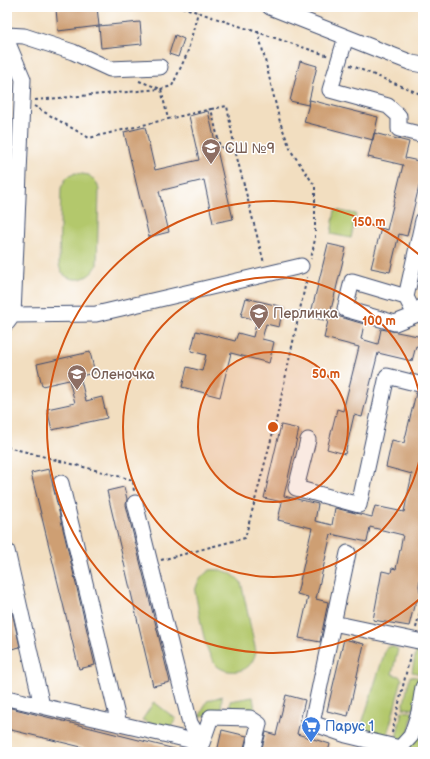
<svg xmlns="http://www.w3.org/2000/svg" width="430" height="759" font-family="'Balsamiq Sans',sans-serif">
  <rect width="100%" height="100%" fill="#fff"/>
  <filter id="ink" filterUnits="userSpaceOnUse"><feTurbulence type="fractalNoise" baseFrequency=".025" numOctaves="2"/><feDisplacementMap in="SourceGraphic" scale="8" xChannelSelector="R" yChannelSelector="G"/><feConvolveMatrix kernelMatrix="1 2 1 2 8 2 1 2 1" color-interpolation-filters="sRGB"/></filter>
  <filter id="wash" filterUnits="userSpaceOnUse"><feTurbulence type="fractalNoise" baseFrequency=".012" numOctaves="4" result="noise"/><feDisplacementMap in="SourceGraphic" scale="16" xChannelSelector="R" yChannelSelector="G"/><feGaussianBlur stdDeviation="0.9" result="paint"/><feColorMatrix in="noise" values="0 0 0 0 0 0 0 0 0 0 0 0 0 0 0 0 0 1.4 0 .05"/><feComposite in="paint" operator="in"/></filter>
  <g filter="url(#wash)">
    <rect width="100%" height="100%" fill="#f2dec0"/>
    <path fill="#b3c86c" stroke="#677c65" d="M75,173L89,175L97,183L99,190L97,265C89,284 61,284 59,264L61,188L66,178Z
      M335,210L356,214L351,238L331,234Z
      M210,570C224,569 231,572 241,582L256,652C253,662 249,669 238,671C231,672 223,671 217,666C204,655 199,609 195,592C197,582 201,576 210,570Z
      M391,646L398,649L392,674L399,676L402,679L386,740L359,733L386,648Z
      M416,651L423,661L421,674L412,672Z
      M410,676L421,678L414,709L403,708Z
      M222,696L221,713L200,716L207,701Z
      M253,697L255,710L230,714V701Z
      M154,702L176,719L169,730L142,720Z
      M402,711L413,712L408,736L395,743Z
      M423,722V742L420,752H402Z"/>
    <g id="blocks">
      <path fill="#ce9f73" d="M72,7H97L99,26L58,31L56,9Z
        M140,22L142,44L101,48L99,26Z
        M175,35L184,39L178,57L169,54Z
        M300,61L317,66L308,105L290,101Z
        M310,100L378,117L373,140L304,122Z
        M208,111L233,219L213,223L204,180L159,191L169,232L149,237L124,132L145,127L155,170L199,160L189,116Z
        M374,133L409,142L405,158L423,162V170L407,236L399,234L390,272L371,268L381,228L387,230L403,165L368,157Z
        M328,244L346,248L330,314L364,324L361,339L378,344L381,329L423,337V348L416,346L412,361L378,353L362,417L354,415L345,454L327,449L337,409L343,411L359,347L324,338L328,321L310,317Z
        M246,298L283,307L279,327L266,324L262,339L274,342L269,363L231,353L220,397L182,387L187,367L202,371L206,355L191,351L196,331L235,341L238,333L253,337L257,320L241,316Z
        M90,352L95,373L80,376L86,401L102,397L107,418L52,430L47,409L75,403L69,380L42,386L37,364Z
        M416,393L423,394V560L419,586L421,596L414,606L409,626L373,620L382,571L391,573L392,568L396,569L403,535L370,527L367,542L331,534L316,599L328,602L320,642L299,638L308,597L297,594L312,528L278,520L282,502L264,498L281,425L299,429L284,496L318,504L315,521L332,525L335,508L372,517L375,506L404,512L412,474L386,467L392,440L404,443Z
        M49,469L95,665L79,669L31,473Z
        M124,487L127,499L126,505L170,682L153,686L107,491Z
        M7,599H9L20,647L7,650Z
        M344,639L364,644L348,716L327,711Z
        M286,695L305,700L297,734L330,744L328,752H261L266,732L276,735Z
        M7,707L175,749V752H102L7,729Z
        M222,730L247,736L243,752H217Z"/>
    </g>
  </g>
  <g filter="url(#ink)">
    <use href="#blocks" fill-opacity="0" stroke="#3b496d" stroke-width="1"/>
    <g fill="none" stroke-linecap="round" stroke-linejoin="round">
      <defs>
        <path id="minor" d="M270,7L412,63L423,65
          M7,35L24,36L73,52L110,69L160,67
          M346,37L330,90L388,106L399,116V129L423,135
          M7,41L23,79L13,315L7,323
          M406,297L423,220
          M13,315L96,314L301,266
          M415,315L406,297L352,281L345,309L395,323L415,315L423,306
          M308,440L296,488L359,505L387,376L423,385
          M61,483L119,724
          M135,503L190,723L202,743
          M7,551L42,706
          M348,553L312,723L346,735L400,748L411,736L419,712L423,713
          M333,623L423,642
          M7,698L202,743L211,717L250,718L259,724L252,752
          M419,712L423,687"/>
      </defs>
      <use href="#minor" stroke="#3b496d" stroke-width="17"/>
      <path stroke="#3b496d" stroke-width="2" stroke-dasharray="3 3" stroke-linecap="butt" d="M182,7L329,56
        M258,31L280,122L291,151L315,186V239L311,259
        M350,65L423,95
        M139,81L161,89L168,119L211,109L220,147L235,150L264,263
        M35,100L161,89L172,86L187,54L198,12
        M34,106L89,138L168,119
        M211,109L227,106L235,150
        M7,447L133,480L134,492
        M161,560L245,538L276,421L307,277
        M416,628L423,599
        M392,733L411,652"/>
      <use href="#minor" stroke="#fff" stroke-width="15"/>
    </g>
  </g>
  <circle cx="273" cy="427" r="75" fill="#d45514" fill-opacity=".12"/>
  <g fill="none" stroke="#d45514" stroke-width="2">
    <circle cx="273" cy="427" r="75"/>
    <path d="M423 428A150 150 0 1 1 423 426"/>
    <path d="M423 596A226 226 0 1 1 423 258"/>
  </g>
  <defs>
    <symbol id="school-pin" viewBox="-11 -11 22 30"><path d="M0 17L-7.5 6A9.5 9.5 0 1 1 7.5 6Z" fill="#8d6e63" stroke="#fff"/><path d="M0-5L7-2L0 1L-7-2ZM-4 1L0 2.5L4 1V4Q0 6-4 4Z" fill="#fff"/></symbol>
    <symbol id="supermarket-pin" viewBox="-11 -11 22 30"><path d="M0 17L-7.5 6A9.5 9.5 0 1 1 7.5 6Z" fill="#3f7fe0" stroke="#fff"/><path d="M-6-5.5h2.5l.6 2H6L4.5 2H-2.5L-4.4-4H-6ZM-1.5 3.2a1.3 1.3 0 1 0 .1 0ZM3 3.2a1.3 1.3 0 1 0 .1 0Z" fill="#fff"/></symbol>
  </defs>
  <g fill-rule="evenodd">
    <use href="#school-pin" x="200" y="137" width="22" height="30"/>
    <use href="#school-pin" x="248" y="302" width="22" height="30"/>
    <use href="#school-pin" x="66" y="363" width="22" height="30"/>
    <use href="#supermarket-pin" x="300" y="715" width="22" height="30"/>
  </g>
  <g text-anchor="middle" stroke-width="3" stroke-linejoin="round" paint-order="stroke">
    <g font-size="14" fill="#785e54" stroke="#fff" text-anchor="start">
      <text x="225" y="153">СШ №9</text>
      <text x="273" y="318">Перлинка</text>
      <text x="91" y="379">Оленочка</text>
    </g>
    <g font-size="14" fill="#366cbe" stroke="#fff" text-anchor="start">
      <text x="325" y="731">Парус 1</text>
    </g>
  </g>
  <circle cx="273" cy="427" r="6" fill="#d45514" stroke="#fff" stroke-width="2"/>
  <g font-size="12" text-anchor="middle" font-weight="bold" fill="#d45514" stroke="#fff" stroke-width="3" stroke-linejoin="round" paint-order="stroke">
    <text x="369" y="226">150 m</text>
    <text x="379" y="325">100 m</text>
    <text x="326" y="378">50 m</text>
  </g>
  <rect width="430" height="759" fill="none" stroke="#fff" stroke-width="24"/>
</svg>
